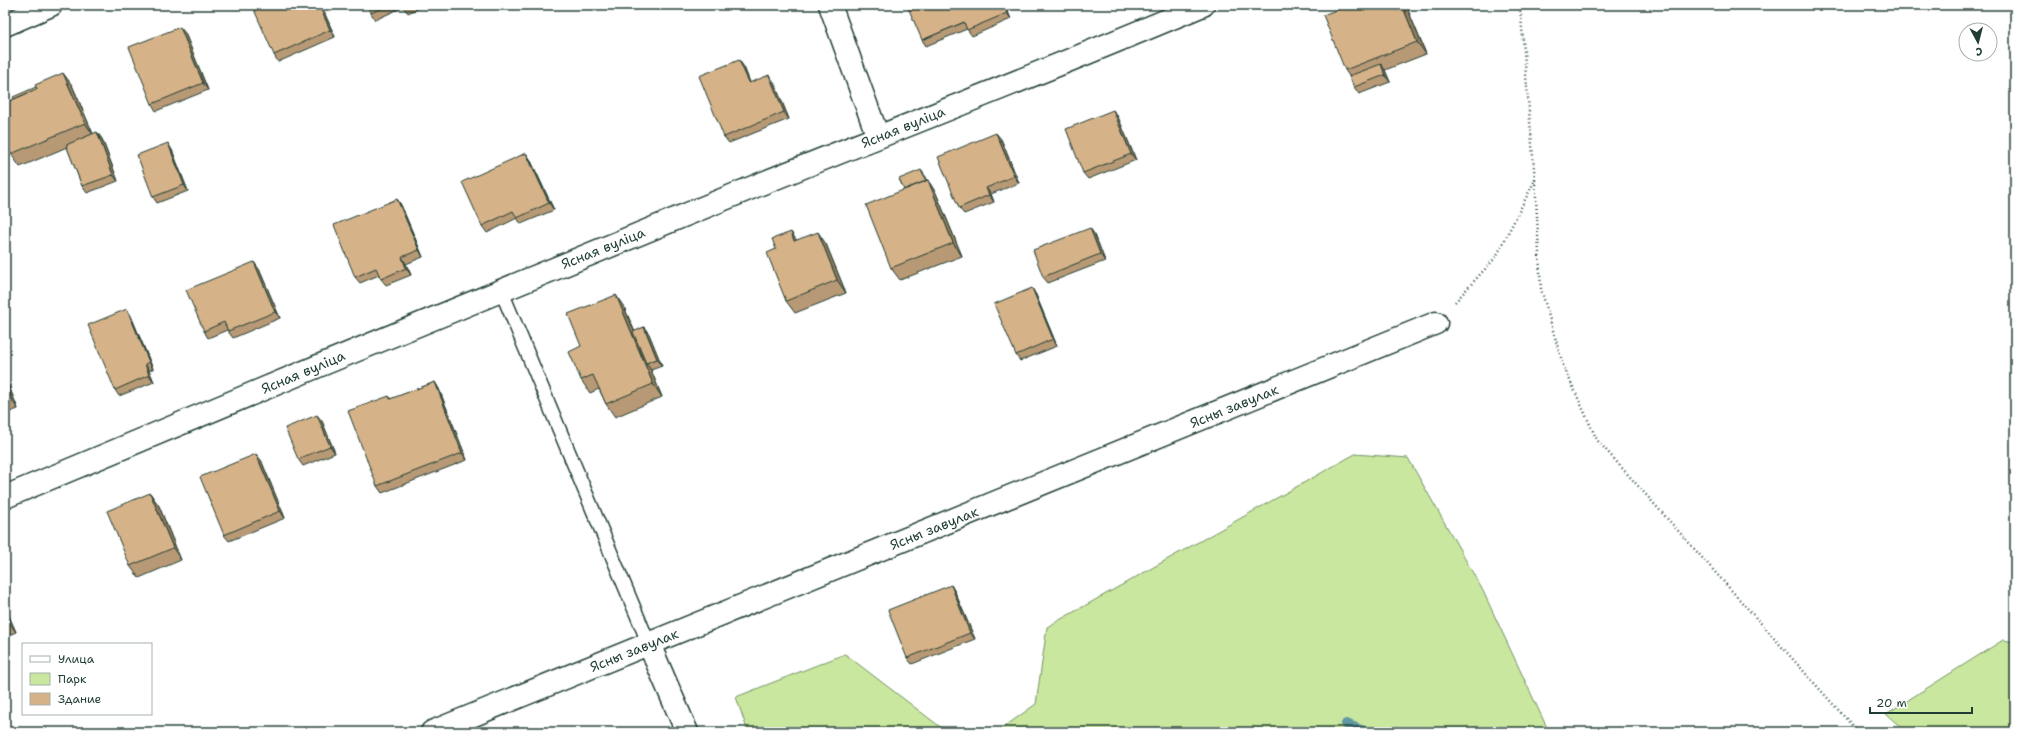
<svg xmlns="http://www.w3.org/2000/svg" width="2020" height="737" font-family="'Shantell Sans',sans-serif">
  <rect width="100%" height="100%" fill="#fff"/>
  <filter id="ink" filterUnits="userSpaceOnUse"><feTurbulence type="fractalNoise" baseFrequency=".025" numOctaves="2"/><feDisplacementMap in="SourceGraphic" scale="8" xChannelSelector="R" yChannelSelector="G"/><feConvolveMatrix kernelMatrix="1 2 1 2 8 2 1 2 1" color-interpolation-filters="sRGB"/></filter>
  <g filter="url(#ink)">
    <path fill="#c9e79e" stroke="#749269" d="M1355,454L1408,458L1482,589L1549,732H997L1036,704L1047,627Z
      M2003,640L2015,642V732H1906L1886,714Z
      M845,654L947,732H748L736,697Z"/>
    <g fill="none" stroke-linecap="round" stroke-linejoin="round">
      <path stroke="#6199a4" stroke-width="10" d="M1346,724L1366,732"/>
      <defs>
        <path id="lane" d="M501,290L649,644"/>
        <path id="street" d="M830,5L878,137
          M5,25L51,5
          M5,497C257,391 510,286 763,183C910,124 1057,67 1203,5
          M649,644L687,732
          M432,732L1436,323"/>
      </defs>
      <use href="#lane" stroke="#1f3d34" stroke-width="16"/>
      <use href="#street" stroke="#1f3d34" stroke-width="25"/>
      <path stroke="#1f3d34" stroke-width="2.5" stroke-dasharray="1 3" stroke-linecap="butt" d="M1535,180L1541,289L1563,365L1597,440L1858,732
        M1455,302L1496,257L1535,180L1520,5"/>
      <use href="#lane" stroke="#fff" stroke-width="13"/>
      <use href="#street" stroke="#fff" stroke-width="22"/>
    </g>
    <path fill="#b89975" stroke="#1f3d34" d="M321,5L335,37L278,62L274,55Z
      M367,5H426L408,13L403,7L375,20L371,13Z
      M1005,5L1011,19L972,36L967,29L926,46L922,40Z
      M1350,5L1351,8L1358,5H1406L1426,54L1385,70L1390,82L1359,94L1354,87L1349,76L1345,70Z
      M185,33L208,90L156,111L152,104Z
      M744,67L750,83L774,82L789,119L729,143L724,137Z
      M72,85L93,134L97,132L102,139L118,181L87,193L82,186L67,147L20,167L11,154Z
      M1113,110L1118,117L1136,160L1088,179L1083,173Z
      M1001,139L1019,183L991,194L994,202L964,214L959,208Z
      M172,150L188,191L157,203L153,197Z
      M526,153L530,159L554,210L521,224L517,218L487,233L482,226Z
      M926,177L927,180L936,193L962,256L900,280L891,268L904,190Z
      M397,199L401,205L423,257L406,264L411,275L386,285L381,279L379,275L360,283L355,277Z
      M1095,235L1105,261L1048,283L1043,277Z
      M797,240L826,244L846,293L795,313L786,301L776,249Z
      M259,269L280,318L233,338L227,330L208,338L204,331Z
      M1032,288L1036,295L1057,346L1020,361L1016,355Z
      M624,307L635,332L644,327L649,334L662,366L651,370L662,397L615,417L606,404L599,389L590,393L581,380Z
      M127,309L131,316L153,369L149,370L154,382L119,396L115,390Z
      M5,376L18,409L5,414Z
      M435,382L439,389L467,460L382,493L377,486L389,396L391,399Z
      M322,421L335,453L303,466L298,459Z
      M261,460L285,518L229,541L224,535Z
      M150,493L159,506L181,560L139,578L130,566Z
      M951,585L955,592L975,639L912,664L907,658Z
      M5,607L16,632L5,637Z"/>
    <path fill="#967d5f" stroke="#1f3d34" d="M319,5H321L335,37L330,30Z
      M1003,5H1005L1011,19L1007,13Z
      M1402,5H1406L1426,54L1417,42Z
      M180,27L185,33L208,90L203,83Z
      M739,60L744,67L753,90L749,83Z
      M1381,64L1385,70L1390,82L1385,75Z
      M63,73L72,85L94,136L85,123Z
      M769,75L774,82L789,119L784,112Z
      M1113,110L1118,117L1136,160L1131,154Z
      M97,132L102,139L118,181L113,175Z
      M996,133L1001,139L1019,183L1014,176Z
      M168,143L172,150L188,191L184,185Z
      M526,153L530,159L554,210L549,203Z
      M921,170L926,177L933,194L928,187Z
      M928,180L936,193L962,256L953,243Z
      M986,188L991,194L994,202L989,195Z
      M397,199L401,205L423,257L419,250Z
      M1090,228L1095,235L1105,261L1100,254Z
      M791,232L800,245L794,241Z
      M818,232L826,244L846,293L837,280Z
      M402,257L406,264L411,275L406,268Z
      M254,262L259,269L280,318L275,312Z
      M1032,288L1036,295L1057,346L1053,339Z
      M616,295L624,307L648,363H646L651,370L662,397L653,384Z
      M127,309L131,316L153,369L149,362Z
      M644,327L649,334L662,366L657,359Z
      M145,364L149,370L154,382L149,375Z
      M5,376L18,409L13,402L5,381Z
      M435,382L439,389L467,460L462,453Z
      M317,415L322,421L335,453L330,446Z
      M256,454L261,460L285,518L280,511Z
      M150,493L159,506L181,560L173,548Z
      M951,585L955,592L975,639L970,633Z
      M5,607L16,632L7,620L5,616Z"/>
    <path fill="#d6b288" stroke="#1f3d34" d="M252,5H319L330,30L274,55Z
      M367,5H389L371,13Z
      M907,5H1003L1007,13L967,30L964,22L922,40Z
      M1349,5L1351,8L1358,5H1402L1417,42L1345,70L1323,15Z
      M180,27L203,83L152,104L129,47Z
      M739,60L749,83L769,75L784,112L724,137L699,76Z
      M1381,64L1385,75L1354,87L1349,76Z
      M63,73L85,123L11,154L5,140V103L37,89L35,85Z
      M36,87L37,89L14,99L13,97Z
      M1113,110L1131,154L1083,173L1066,129Z
      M97,132L113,175L82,186L66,145Z
      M996,133L1014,176L986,188L989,195L959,208L938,157Z
      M168,143L184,185L153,197L137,155Z
      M526,153L549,203L517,218L513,211L482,226L462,182Z
      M921,170L926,181L904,190L899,179Z
      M928,180L953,243L891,268L866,205Z
      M397,199L419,250L402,257L406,268L381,279L376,268L355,277L334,225Z
      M1090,228L1100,254L1043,277L1033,250Z
      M791,232L794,241L818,232L837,280L786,301L767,253L776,249L772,239Z
      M254,262L275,312L228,331L224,322L204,331L186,290Z
      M1032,288L1053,339L1016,355L994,304Z
      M616,295L653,384L606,404L593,375L581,380L569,352L581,346L568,314Z
      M127,309L149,362L145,364L149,375L115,390L88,325Z
      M644,327L657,359L646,363L633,332Z
      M5,381L13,402L5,405Z
      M435,382L462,453L377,486L348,411L389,396L390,399Z
      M317,415L330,446L298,459L285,428Z
      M256,454L280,511L224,535L200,477Z
      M150,493L173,548L130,566L107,511Z
      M951,585L970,633L907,658L888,610Z"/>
  </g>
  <g text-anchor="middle" stroke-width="3" stroke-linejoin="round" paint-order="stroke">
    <g font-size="14" fill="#1f3d34" stroke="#fff">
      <text transform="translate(903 127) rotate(-22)" y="5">Ясная вуліца</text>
      <text transform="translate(603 248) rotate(-22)" y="5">Ясная вуліца</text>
      <text transform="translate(303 372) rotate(-23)" y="5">Ясная вуліца</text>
      <text transform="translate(1234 406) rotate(-22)" y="5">Ясны завулак</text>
      <text transform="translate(934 528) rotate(-22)" y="5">Ясны завулак</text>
      <text transform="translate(634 650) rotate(-22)" y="5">Ясны завулак</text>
    </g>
  </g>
  <rect width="2020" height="737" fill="none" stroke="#fff" stroke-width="20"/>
  <rect x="10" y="10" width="2000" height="717" fill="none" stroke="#1f3d34" stroke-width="1.5" filter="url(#ink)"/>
  <rect x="22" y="643" width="130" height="72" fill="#ffffff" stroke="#a5b1ae"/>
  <rect x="30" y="656" width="20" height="6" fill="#ffffff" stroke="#a5b1ae"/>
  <text x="58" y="663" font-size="12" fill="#1f3d34">Улица</text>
  <rect x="30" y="673" width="20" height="12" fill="#c9e79e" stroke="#a5b1ae"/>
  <text x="58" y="683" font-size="12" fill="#1f3d34">Парк</text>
  <rect x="30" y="693" width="20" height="12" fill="#d6b288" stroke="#a5b1ae"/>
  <text x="58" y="703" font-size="12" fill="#1f3d34">Здание</text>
  <g transform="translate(1978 42) rotate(173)"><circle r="19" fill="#ffffff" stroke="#a5b1ae"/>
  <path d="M0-3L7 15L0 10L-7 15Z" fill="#1f3d34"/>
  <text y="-6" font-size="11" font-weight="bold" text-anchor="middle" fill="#1f3d34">С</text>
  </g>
  <path d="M1870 707v6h102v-6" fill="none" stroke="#1f3d34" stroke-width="2"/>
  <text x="1876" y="707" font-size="12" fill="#1f3d34" stroke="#ffffff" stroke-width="3" paint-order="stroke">20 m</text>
</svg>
